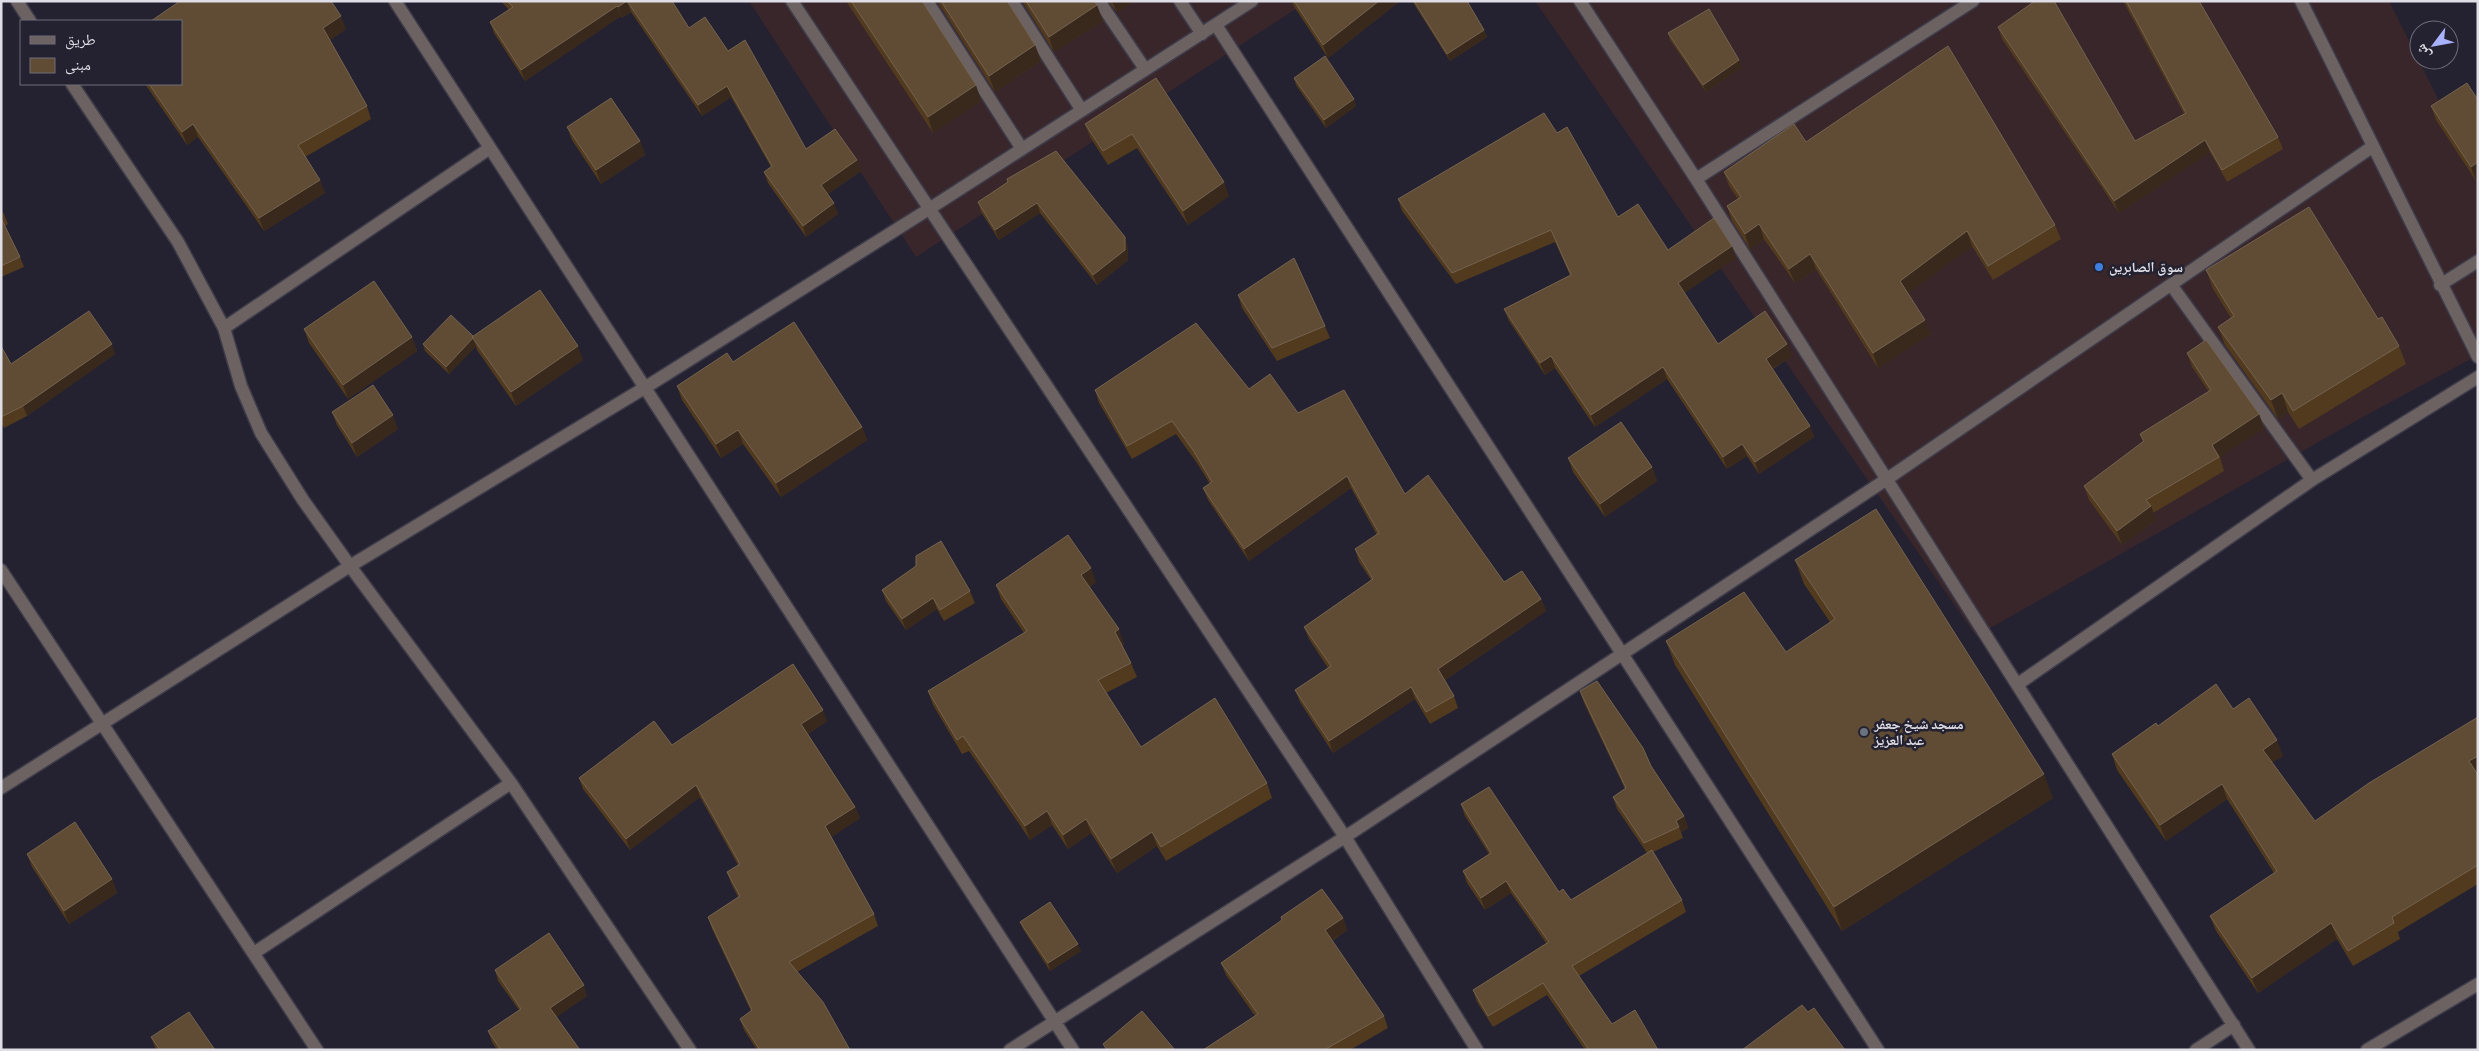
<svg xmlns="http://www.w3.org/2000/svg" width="2479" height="1051" font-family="'PT Sans Narrow','Noto Naskh Arabic',sans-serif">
  <rect width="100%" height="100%" fill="#242230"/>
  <path fill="#39262b" d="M749,1H1308L916,257Z
    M1535,1H2389L2478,178V355L2352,423L1976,636Z"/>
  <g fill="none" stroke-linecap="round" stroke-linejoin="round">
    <defs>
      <path id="minor" d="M17,1L30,21
        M395,1L1073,1050
        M792,1L1345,837L1477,1050
        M927,1L1022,149
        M1012,1L1081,109
        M1099,1L1145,69
        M1180,1L1202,34
        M1580,1L1696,179L2249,1050
        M2301,1L2478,357
        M1216,25L1878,1050
        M72,84L178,242L224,328L241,386L261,433L303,500L350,566L646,387L929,209L1252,1
        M1696,179L1973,1
        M2440,285L2478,261
        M224,328L490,148
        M2312,480L2478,377
        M1,570L317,1050
        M2018,684L2312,480L2172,286
        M1,788L350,566L511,783L690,1050
        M254,953L511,783
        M1010,1050L1345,837L1887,479L2372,147
        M2196,1050L2234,1025
        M2367,1050L2478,984"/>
    </defs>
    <use href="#minor" stroke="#3e3c4a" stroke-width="15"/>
    <use href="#minor" stroke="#6b6261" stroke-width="12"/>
  </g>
  <path fill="#513a1e" d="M501,1H672L689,28L728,51L806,149L857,160L861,171L828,194L838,214L806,237L768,183L764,172L771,167L731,97L702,116L631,12L622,18L621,16L525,81L494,33L490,22L509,10Z
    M846,1H922L981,101L933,133Z
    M937,1H1007L1035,45L1041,61L995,92Z
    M1022,1H1094L1103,21L1054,52Z
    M1108,1H1134L1117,12Z
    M1292,1H1400L1328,58L1293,5Z
    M1412,1H1467L1484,30L1487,37L1450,61Z
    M2123,1H2199L2278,137L2283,149L2227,182L2210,152L2119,213L2002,39L1998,27L2135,141L2184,114Z
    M346,29L330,40L367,106L371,119L305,157L325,193L264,231L198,137L187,145L145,84H181Z
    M1668,33L1742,67L1706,92L1670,40Z
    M1156,78L1229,196L1188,225L1137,148L1108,165L1090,137L1085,124Z
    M1294,78L1356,106L1326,128L1296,85Z
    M2478,100V179L2476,181L2436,120L2431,106Z
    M567,127L640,141L645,155L601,184L572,140Z
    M1557,133L1618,217L1668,250L1736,258L1684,293L1718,344L1792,356L1773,369L1810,426L1814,437L1759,474L1747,456L1727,469L1667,379L1595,427L1555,368L1545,375L1509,321L1504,309L1570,275L1555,242L1456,284L1402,211L1398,199Z
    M1806,142L2055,225L2061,239L1993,280L1972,246L1908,293L1931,334L1878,368L1816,269L1795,283L1764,239L1750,249L1732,221L1727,206L1738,199L1729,186L1724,172Z
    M1008,182L1128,247V260L1097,285L1040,213L999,240L981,212L978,202Z
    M1,210L4,214L8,224L5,226L20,257L24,267L1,277Z
    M2206,270L2378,319L2399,346L2406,364L2299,429L2288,412L2278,419L2225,345L2218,327L2231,318L2213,289Z
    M1238,295L1325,326L1330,338L1277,361L1242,308Z
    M304,329L412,337L417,351L348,399L309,343Z
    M473,336L583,360L516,406L477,350L476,346L449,374L425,351L423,344Z
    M1,346L11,364L115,354L27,416L4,428L1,423Z
    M2187,353L2259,414L2264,428L2220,457L2224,471L2153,513L2156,520L2122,545L2089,500L2084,486L2143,442L2140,434L2209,392L2192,367Z
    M733,362L862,427L867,440L781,497L743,444L721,458L682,400L677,386Z
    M1249,389L1298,413L1405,494L1504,582L1541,599L1546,611L1445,680L1454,696L1458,708L1430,724L1415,699L1333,753L1300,702L1295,690L1328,668L1309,639L1304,627L1371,580L1359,562L1355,549L1377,535L1351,488L1249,561L1208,500L1203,488L1210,484L1197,463L1176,434L1132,459L1099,403L1095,390Z
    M332,412L398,429L357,457L337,425Z
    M1568,458L1652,467L1657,481L1605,517L1573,472Z
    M1795,560L2053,798L1842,931L1675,665L1666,641L1786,652L1830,622L1804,584Z
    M1096,582L1090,587L1124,644L1122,645L1131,663L1137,677L1106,693L1141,747L1267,783L1272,798L1166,861L1157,846L1117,873L1091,833L1068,849L1052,825L1030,840L969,751L962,754L933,705L928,691L1024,633L1001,599L996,585Z
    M882,590L970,591L975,603L944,621L937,609L906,630L886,601Z
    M1580,691L1651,766L1684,816L1688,828L1681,832L1683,838L1653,852L1682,900L1686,912L1579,976L1612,1024L1658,1050H1585L1547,995L1493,1027L1477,1002L1473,990L1546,943L1511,893L1485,910L1467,883L1463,871L1489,854L1465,816L1461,804L1559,892L1571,900L1647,853L1617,809L1613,797L1625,789L1584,703Z
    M2233,709L2283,756L2272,762L2315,821L2478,717V884L2398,932L2400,939L2353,966L2337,939L2258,993L2216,931L2210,916L2274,873L2227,799L2166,841L2117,770L2112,754Z
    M827,721L808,734L855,807L860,818L831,837L874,914L878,926L797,972L850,1050H757L744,1030L740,1019L751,1011L712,929L708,917L738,897L731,883L727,872L738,865L700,797L630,850L583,789L579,778L672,745Z
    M27,854L112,879L117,893L69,924L32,867Z
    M1281,917L1343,918L1347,930L1332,941L1384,1016L1388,1028L1350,1050H1203L1255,1016L1226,975L1221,963L1282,920Z
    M1020,922L1081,951L1050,971L1023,929Z
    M495,970L587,996L556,1017L580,1050H497L492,1042L488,1031L519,1010L498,981Z
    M151,1037L215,1050H156Z"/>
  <path fill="#38291c" d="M627,1L631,12L622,18L618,7Z
    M1112,1H1134L1117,12Z
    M1379,1H1400L1328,58L1323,45Z
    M1097,5L1103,21L1054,52L1049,37Z
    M617,6L621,16L525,81L521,70Z
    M341,16L346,29L328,41L323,28Z
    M1484,30L1487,37L1450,61L1447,54Z
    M1035,45L1041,61L995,92L989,76Z
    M1739,60L1742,67L1706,92L1703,85Z
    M976,85L981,101L933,133L928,117Z
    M727,86L731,97L702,116L698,105Z
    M1354,99L1356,106L1326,128L1324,120Z
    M193,124L198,137L187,145L182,132Z
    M2205,140L2210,152L2119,213L2114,201Z
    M640,141L645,155L601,184L596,170Z
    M857,160L861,171L825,196L821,185Z
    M2478,162V179L2476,181L2471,167Z
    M320,180L325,193L264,231L259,218Z
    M1224,182L1229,196L1188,225L1183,211Z
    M834,203L838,214L806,237L803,226Z
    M1037,203L1040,213L999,240L995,230Z
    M1759,224L1764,239L1750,249L1745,234Z
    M1967,231L1972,246L1906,295L1900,281Z
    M1125,237L1128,247V260L1097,285L1093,275Z
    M1732,246L1736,258L1682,295L1678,283Z
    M1810,254L1816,269L1795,283L1789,269Z
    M1925,320L1931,334L1878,368L1873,353Z
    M412,337L417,351L348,399L343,385Z
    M473,338L476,346L449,374L446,367Z
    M112,344L115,354L27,416L23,406Z
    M1787,344L1792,356L1770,370L1766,359Z
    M578,346L583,360L516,406L511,392Z
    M1551,356L1555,368L1545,375L1540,363Z
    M1663,367L1667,379L1595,427L1591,415Z
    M2282,393L2288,412L2278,419L2271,400Z
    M2259,414L2264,428L2220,457L2212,445Z
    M393,415L398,429L357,457L352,443Z
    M1810,426L1814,437L1759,474L1755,462Z
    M862,427L867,440L781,497L776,483Z
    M738,430L743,444L721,458L716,444Z
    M1742,444L1747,456L1727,469L1723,457Z
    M1652,467L1657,481L1605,517L1600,504Z
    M1347,476L1351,488L1249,561L1244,549Z
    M2151,506L2156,520L2122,545L2117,531Z
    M1091,568L1096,582L1087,589L1081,575Z
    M933,598L937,609L906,630L902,619Z
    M1541,599L1546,611L1443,681L1438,669Z
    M1119,629L1124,644L1120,646L1115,632Z
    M1411,687L1415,699L1333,753L1329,741Z
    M823,710L827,721L806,735L801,724Z
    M2277,740L2283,756L2268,765L2263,750Z
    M2478,756V775L2469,761Z
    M2044,774L2053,798L1842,931L1834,907Z
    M2222,784L2227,799L2166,841L2160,825Z
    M696,785L700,797L630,850L626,839Z
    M855,807L860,818L830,838L825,826Z
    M1047,811L1052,825L1030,840L1025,826Z
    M1684,816L1688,828L1681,832L1676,821Z
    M1086,819L1091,833L1068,849L1063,835Z
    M1152,832L1157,846L1117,873L1111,859Z
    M112,879L117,893L69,924L64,911Z
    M1506,881L1511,893L1485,910L1481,898Z
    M1343,918L1347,930L1329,942L1325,930Z
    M2331,923L2337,939L2258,993L2252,978Z
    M1078,944L1081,951L1050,971L1048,963Z
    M584,985L587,996L554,1019L550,1008Z"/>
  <path fill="#604c34" stroke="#746350" d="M180,1H331L341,16L323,28L367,106L298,145L320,180L259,218L193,124L182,132L149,84H181V21H151Z
    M507,1H627L618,7L617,6L521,70L490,22L513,7Z
    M627,1H672L689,28L705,17L728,51L745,40L806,149L835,129L857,160L821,185L834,203L803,226L764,172L772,166L727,86L698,105Z
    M851,1H922L976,85L928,117Z
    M941,1H1007L1035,45L989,76Z
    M1026,1H1094L1097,5L1049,37Z
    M1294,1H1379L1323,45Z
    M1414,1H1467L1484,30L1447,54Z
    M2035,1H2054L2135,141L2186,113L2126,1H2199L2278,137L2222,170L2205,140L2114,201L1998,27Z
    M1709,9L1739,60L1703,85L1668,33Z
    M1948,46L2055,225L1988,266L1967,231L1900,281L1925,320L1873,353L1810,254L1789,269L1759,224L1745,234L1727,206L1741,197L1724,172L1794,124L1806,142Z
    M1325,56L1354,99L1324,120L1294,78Z
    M1156,78L1224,182L1183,211L1132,134L1103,151L1085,124Z
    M2467,83L2478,100V162L2471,167L2431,106Z
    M611,98L640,141L596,170L567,127Z
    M1544,113L1557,133L1567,127L1618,217L1638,204L1668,250L1714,218L1732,246L1678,283L1718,344L1765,311L1787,344L1766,359L1810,426L1755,462L1742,444L1723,457L1663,367L1591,415L1551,356L1540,363L1504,309L1571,275L1551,230L1452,273L1398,199Z
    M1056,151L1125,237V250L1093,275L1037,203L995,230L978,202L1008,182L1007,179Z
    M2309,207L2378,319L2382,317L2399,346L2293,411L2282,393L2271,400L2218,327L2234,316L2206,270Z
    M1,218L20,257L1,266Z
    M1294,258L1325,326L1272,348L1238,295Z
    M374,281L412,337L343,385L304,329Z
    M540,290L578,346L511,392L472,337Z
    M89,311L112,344L23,406L1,417V346L11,364Z
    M451,315L473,336L472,337L473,338L446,367L423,344Z
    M794,322L862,427L776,483L738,430L716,444L677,386L727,353L733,362Z
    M1196,323L1249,389L1270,374L1298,413L1344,390L1405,494L1428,475L1504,582L1522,571L1541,599L1438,669L1454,696L1426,712L1411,687L1329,741L1295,690L1331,666L1304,627L1373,579L1355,549L1379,533L1347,476L1244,549L1203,488L1212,482L1193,450L1172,421L1127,446L1095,390Z
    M2206,340L2259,414L2212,445L2219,457L2146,500L2151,506L2117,531L2084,486L2144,441L2140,434L2211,390L2187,353Z
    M373,385L393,415L352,443L332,412Z
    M1621,422L1652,467L1600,504L1568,458Z
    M1876,509L2044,774L1834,907L1666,641L1744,592L1786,652L1835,619L1795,560Z
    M1068,535L1091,568L1081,575L1119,629L1115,632L1131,663L1098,680L1141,747L1215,698L1267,783L1161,847L1152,832L1111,859L1086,819L1063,835L1047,811L1025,826L963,736L957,740L928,691L1027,631L996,585Z
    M941,541L970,591L940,610L933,598L902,619L882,590L916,566V556Z
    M793,664L823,710L801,724L855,807L825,826L874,914L789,962L823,1002L850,1050H760L740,1019L752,1010L708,917L740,896L727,872L740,864L696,785L626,839L579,778L654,721L672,745Z
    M1597,681L1643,748L1651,766L1684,816L1676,821L1679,827L1644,843L1613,797L1626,788L1580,691Z
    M2216,684L2233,709L2249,698L2277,740L2263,750L2315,821L2369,783L2478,717V756L2469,761L2478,775V865L2392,917L2394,923L2348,951L2331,923L2252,978L2210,916L2277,871L2222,784L2160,825L2112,754L2156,723L2158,726Z
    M1489,787L1559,892L1563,889L1571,900L1652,850L1682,900L1572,966L1612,1024L1635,1010L1658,1050H1589L1543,983L1488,1016L1473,990L1549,942L1506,881L1481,898L1463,871L1491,853L1461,804Z
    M75,822L112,879L64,911L27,854Z
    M1322,889L1343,918L1325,930L1384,1016L1324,1050H1203L1258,1014L1221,963L1282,920L1281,917Z
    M1050,902L1078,944L1048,963L1020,922Z
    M549,933L584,985L550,1008L580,1050H501L488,1031L521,1009L495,970Z
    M1802,1005L1808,1012L1814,1008L1845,1050H1742Z
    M1142,1011L1175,1050H1107L1103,1044Z
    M189,1012L215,1050H160L151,1037Z"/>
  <circle fill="#3f7fe0" stroke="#242230" stroke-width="2" cx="2099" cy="267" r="5"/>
  <circle fill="#6b7280" stroke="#242230" stroke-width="2" cx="1864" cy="732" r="5"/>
  <g text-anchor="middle" stroke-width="5" stroke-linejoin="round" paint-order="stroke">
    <g font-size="14" font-weight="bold" fill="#dfdee7" stroke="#242230" text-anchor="start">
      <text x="2109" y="272">سوق الصابرين</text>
      <text x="1874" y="729">مسجد شيخ جعفر<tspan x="1874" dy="16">عبد العزيز</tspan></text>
    </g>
  </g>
  <rect width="2479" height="1051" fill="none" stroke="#dfdee7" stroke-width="5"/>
  <rect x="20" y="20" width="162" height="65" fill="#242230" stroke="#6f6d79"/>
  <rect x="30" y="36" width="25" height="8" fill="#6b6261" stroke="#6f6d79"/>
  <text x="65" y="45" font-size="15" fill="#dfdee7">طريق</text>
  <rect x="30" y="58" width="25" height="15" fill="#604c34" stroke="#6f6d79"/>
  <text x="65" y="70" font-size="15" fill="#dfdee7">مبنى</text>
  <g transform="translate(2434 45) rotate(238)"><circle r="24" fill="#242230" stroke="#6f6d79"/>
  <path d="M0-4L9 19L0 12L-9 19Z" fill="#a9b0fc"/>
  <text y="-8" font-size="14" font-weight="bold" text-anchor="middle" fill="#dfdee7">ش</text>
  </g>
</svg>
